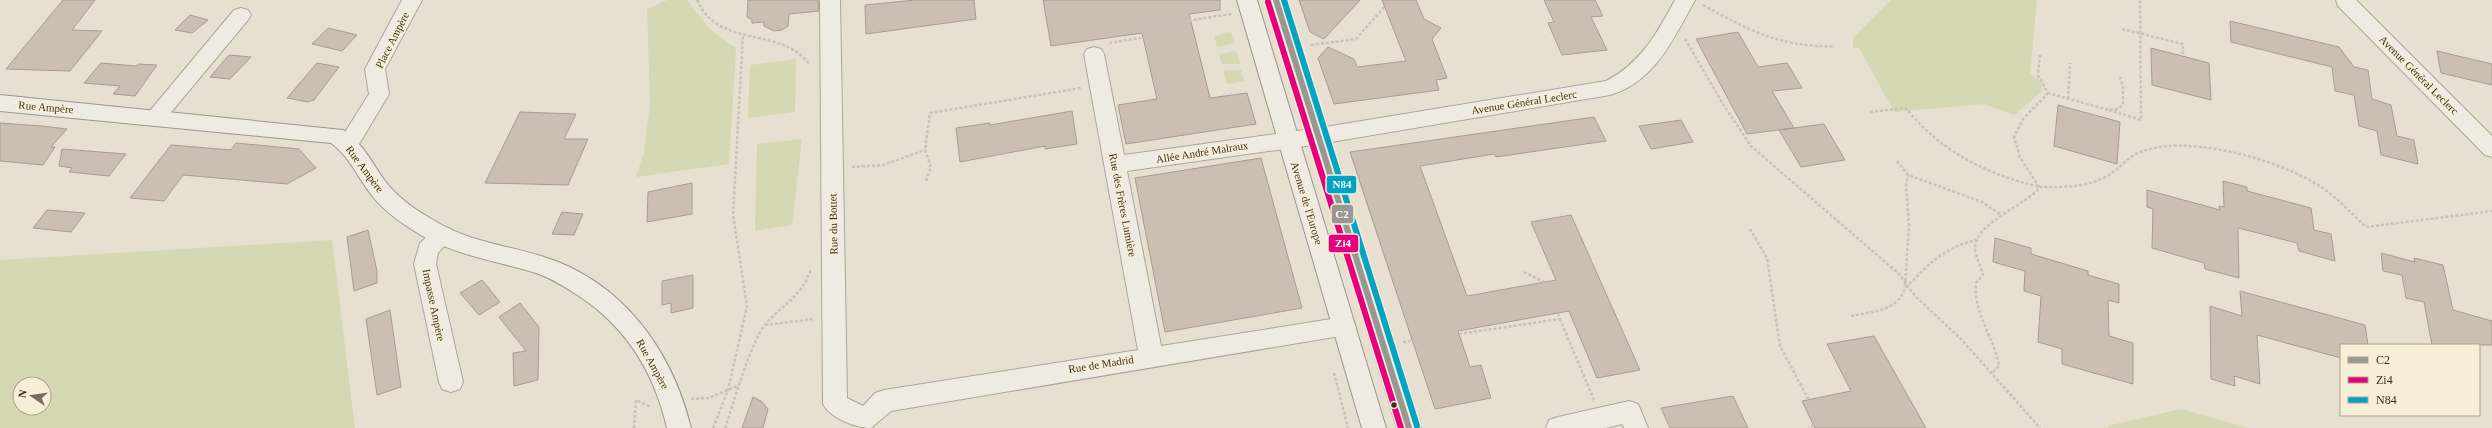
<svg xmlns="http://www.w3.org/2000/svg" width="2492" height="428" font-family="'Times New Roman',serif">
  <rect width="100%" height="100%" fill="#e7e0d1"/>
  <path fill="#d6d7b3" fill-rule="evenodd" d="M667,0H687L710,29L736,48L729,164L636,177L644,152L650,103L647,9Z
    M1891,0H2037L2030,74L2041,81V92L2014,115L1984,104L1894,112L1859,48H1853V38Z
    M1231,32L1234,43L1217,47L1214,36Z
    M1236,51L1240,64H1222L1219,54Z
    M796,59L795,112L748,118L750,65Z
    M1223,70H1241L1244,81L1227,84Z
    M802,139L792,225L755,231L757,144Z
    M332,240L355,428H0V260ZM20,384H44V408H20Z
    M2181,409L2249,428H2109L2107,426Z"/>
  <path fill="#cbbfb2" stroke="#a89c90" d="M63,0H95L72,30L102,31L70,71L6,69Z
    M748,0H818L819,11L789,14L788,26L782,30L774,31L764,26V22L752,23V20L747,17Z
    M915,0H974L976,19L866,34L865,5Z
    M1043,0H1220V10L1189,14L1210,98L1247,93L1256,124L1126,144L1118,105L1157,99L1142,33L1051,46Z
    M1299,0H1360L1324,39L1310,32Z
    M1382,0H1416L1424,19L1441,28L1432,39L1447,78L1436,80L1439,90L1334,104L1318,58L1328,47L1354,59L1357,67L1406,61Z
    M1544,0H1595L1603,16L1591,17L1607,50L1562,55L1548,23L1554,22Z
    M190,15L208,20L192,33L175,30Z
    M2230,21L2339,47L2354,67L2368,70L2372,99L2391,105L2397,136L2414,140L2418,164L2381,155L2377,131L2359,126L2354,95L2335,91L2332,67L2231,42Z
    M328,28L357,35L342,51L312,44Z
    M1738,32L1758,67L1787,63L1802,88L1772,91L1794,128L1747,134L1696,39Z
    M2151,48L2209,63L2211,100L2152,85Z
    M2437,51L2492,64V85L2441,73Z
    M229,55L251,57L230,79L210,77Z
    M101,63L136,66L138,64L157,65L135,96L113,94L120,86L84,83Z
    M317,63L339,67L314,100L308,102L287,98Z
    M2058,105L2120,122L2117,164L2054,146Z
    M1072,111L1077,144L1045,149V146L960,162L956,128L990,123V125Z
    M520,112L576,114L564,139H588L568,185L485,183Z
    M1594,117L1606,141L1496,157L1494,154L1420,166L1467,296L1556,280L1531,222L1571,215L1640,370L1597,378L1569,311L1458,331L1470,367L1481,365L1491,398L1435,409L1350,152Z
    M1681,120L1693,142L1651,149L1639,126Z
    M0,123L42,126L67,129L51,147H55L43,165L0,161Z
    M1824,124L1845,160L1801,167L1779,130Z
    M236,143L299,149L316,168L287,184L183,175L164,201L130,198L171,145L231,150Z
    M62,149L126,154L109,176L69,172L72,168L59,166Z
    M1261,158L1302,308L1165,332L1135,178Z
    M2223,181L2247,187V191L2311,208L2314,230L2331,234L2335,261L2299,251L2297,243L2238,228L2239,278L2205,269L2204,263L2152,248L2153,209L2147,207V190L2220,210L2219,206L2224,207Z
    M692,183V214L647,222L648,192Z
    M47,210L85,213L71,232L33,228Z
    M562,212L583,214L574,235L552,234Z
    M368,230L377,271V283L354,291L347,237Z
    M1995,238L2031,248V254L2088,271V275L2119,284V303L2108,300L2109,336L2133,343V384L2062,364V349L2038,342L2041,296L2024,291L2025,271L1993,262Z
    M2381,253L2415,262L2414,258L2443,265L2453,310L2492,321V345H2432L2424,302L2406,298L2402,275L2383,271Z
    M693,275V308L671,313V303L662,305V281Z
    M482,280L500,302L479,315L460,293Z
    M2240,291L2365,325L2368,345H2341V358L2257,335L2260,384L2234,376L2235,386L2211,379L2210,306L2242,316Z
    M520,303L539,327L538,380L514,386L513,353L526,351L499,317Z
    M390,310L401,387L377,395L366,319Z
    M1874,336L1926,428H1815L1802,401L1851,391L1827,344Z
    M1733,396L1748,428H1670L1661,408Z
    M753,397L761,401L768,409L763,428H742Z"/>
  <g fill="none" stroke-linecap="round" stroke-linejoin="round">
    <defs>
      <path id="street" d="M402,0H422L385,69L389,94L355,151L348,153L341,151L337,145L369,94L365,69Z
        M820,0H840L847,398L863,406L875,393L884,390L1138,350L1084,54L1087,49L1094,47L1101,49L1104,54L1124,155L1319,128L1606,81C1641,63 1657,33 1675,0H1695C1674,38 1655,82 1610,95L1319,144L1127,171L1161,346L1344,317L1352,320L1356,327L1352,334L891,411L871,428C856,428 830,418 823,404Z
        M2336,0H2356L2492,136V157L2485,155L2338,6Z
        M241,8L248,10L251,15L248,20L163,122L156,125L149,122L146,117L149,112L234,10Z
        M443,226L451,229L454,235L438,253L436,264L463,382L460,389L451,392L442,389L439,382L414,264L420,243L435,229Z
        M1629,401L1638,404L1648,428H1624L1622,424L1606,428H1546L1549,420L1558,417Z"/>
      <path id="secondary" d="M1237,0H1257L1386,428H1362Z
        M1266,0H1286L1421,428H1397Z
        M0,95L343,130C363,143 372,163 385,181C398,198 417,211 435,221C467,241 505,245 541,256C621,280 672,349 691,428H667C654,372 627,328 579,296C565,287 551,278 536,273C497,261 454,255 419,234C401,223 382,210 370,193C357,176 349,156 331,143L0,111Z"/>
    </defs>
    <use href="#street" stroke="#ada599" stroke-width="2"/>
    <use href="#secondary" stroke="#9c958a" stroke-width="2"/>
    <path stroke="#c8c2b9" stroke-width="2.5" stroke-dasharray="3 2" stroke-linecap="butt" d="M697,0C719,50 781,25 810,65
      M1703,5C1748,30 1782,48 1835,46
      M1144,27L1232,14
      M2122,29L2183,44V54
      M1685,39L1723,104L1751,146L1899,274L1915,296L1962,340L2040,428
      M1109,43L1152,36L1149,26
      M1311,45L1356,39L1385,6
      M2040,55L2038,75L2048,93L2109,110L2118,109L2123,104V87L2120,77
      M2068,99L2070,63
      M2109,110L2141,120L2140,0
      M1870,112L1906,108C1941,152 1986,174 2040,187
      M1897,161L1908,175L1982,202L2001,215
      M852,167L883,165L925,150
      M926,181L931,167L925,150L930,113L1081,88
      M2039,187L2020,157L2014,137L2023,119L2048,93
      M1750,229L1767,258L1780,346L1820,421L1809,428
      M1524,272L1544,282
      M1905,286L1909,225L1906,186L1908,175
      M1851,316C1865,313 1883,312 1895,303C1901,299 1902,292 1906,288C1927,265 1946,246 1977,240
      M1560,319L1594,400
      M765,325L813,319
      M1459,334L1560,319L1558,313
      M1403,342L1412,341
      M1993,372L1999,366C1994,336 1973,314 1976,283L1983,275C1981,267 1975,256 1975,248C1976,222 2025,206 2040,187C2065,187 2092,188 2113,172C2122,166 2129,156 2140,152C2185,134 2272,158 2313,182C2333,193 2349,211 2366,227L2492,211
      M1334,373L1348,428
      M691,399L709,398L739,385
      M634,428L636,400L651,407
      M713,428L728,390L747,306L733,215L743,35
      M725,428C733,405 751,341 765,325C784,302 799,301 811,269"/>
    <use href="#street" fill="#efebe3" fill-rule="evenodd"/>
    <use href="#secondary" fill="#efebe3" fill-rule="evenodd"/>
    <defs>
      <path id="bus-1" d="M1276,0L1409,428"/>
      <path id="bus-2" d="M1268,2L1401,428"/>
      <path id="bus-3" d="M1284,0L1417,426"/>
    </defs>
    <use href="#bus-1" stroke="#f7eed8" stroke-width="9"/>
    <use href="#bus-2" stroke="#f7eed8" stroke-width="9"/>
    <use href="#bus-3" stroke="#f7eed8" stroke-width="9"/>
    <use href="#bus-1" stroke="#999794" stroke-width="6"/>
    <use href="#bus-2" stroke="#e5007d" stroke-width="6"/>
    <use href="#bus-3" stroke="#03a3c5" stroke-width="6"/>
  </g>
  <circle fill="#3d2e20" stroke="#f7eed8" stroke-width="1.5" cx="1394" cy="405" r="3.5"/>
  <g text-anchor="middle" stroke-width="3.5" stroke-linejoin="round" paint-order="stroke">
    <g font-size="11" fill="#3d2e20" stroke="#f7eed8">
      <text transform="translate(392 40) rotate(-63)" y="4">Place Ampère</text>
      <text transform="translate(2419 75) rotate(45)" y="4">Avenue Général Leclerc</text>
      <text transform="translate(1524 102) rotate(-9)" y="4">Avenue Général Leclerc</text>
      <text transform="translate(46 107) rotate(5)" y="4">Rue Ampère</text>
      <text transform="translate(1202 152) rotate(-9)" y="4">Allée André Malraux</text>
      <text transform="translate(365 169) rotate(53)" y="4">Rue Ampère</text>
      <text transform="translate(1307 203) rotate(73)" y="4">Avenue de l'Europe</text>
      <text transform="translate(1123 205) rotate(79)" y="4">Rue des Frères Lumière</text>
      <text transform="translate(833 224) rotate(-91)" y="4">Rue du Bottet</text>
      <text transform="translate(434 305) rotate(78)" y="4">Impasse Ampère</text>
      <text transform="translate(653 364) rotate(61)" y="4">Rue Ampère</text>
      <text transform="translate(1101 364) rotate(-9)" y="4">Rue de Madrid</text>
    </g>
  </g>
  <g stroke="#f7eed8" stroke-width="1.5">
    <rect x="1326" y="175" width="31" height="19" rx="4" fill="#03a3c5"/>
    <rect x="1331" y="204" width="23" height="20" rx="4" fill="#999794"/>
    <rect x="1328" y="234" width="31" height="19" rx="4" fill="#e5007d"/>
  </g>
  <g font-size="11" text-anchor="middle" font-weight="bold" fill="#fff">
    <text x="1342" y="188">N84</text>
    <text x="1342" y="218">C2</text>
    <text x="1343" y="247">Zi4</text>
  </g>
  <rect x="2340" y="344" width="140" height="72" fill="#f7eed8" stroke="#ada18e"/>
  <rect x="2348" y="357" width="20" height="6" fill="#999794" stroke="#ada18e"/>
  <text x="2376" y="364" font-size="12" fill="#3d2e20">C2</text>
  <rect x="2348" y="377" width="20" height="6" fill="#e5007d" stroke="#ada18e"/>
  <text x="2376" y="384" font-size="12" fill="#3d2e20">Zi4</text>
  <rect x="2348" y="397" width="20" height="6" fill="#03a3c5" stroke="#ada18e"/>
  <text x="2376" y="404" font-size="12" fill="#3d2e20">N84</text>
  <g transform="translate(32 396) rotate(283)"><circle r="19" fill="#f7eed8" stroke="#ada18e"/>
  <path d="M0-3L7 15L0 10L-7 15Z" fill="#786c5e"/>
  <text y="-6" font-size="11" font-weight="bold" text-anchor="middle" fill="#3d2e20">N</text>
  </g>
</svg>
